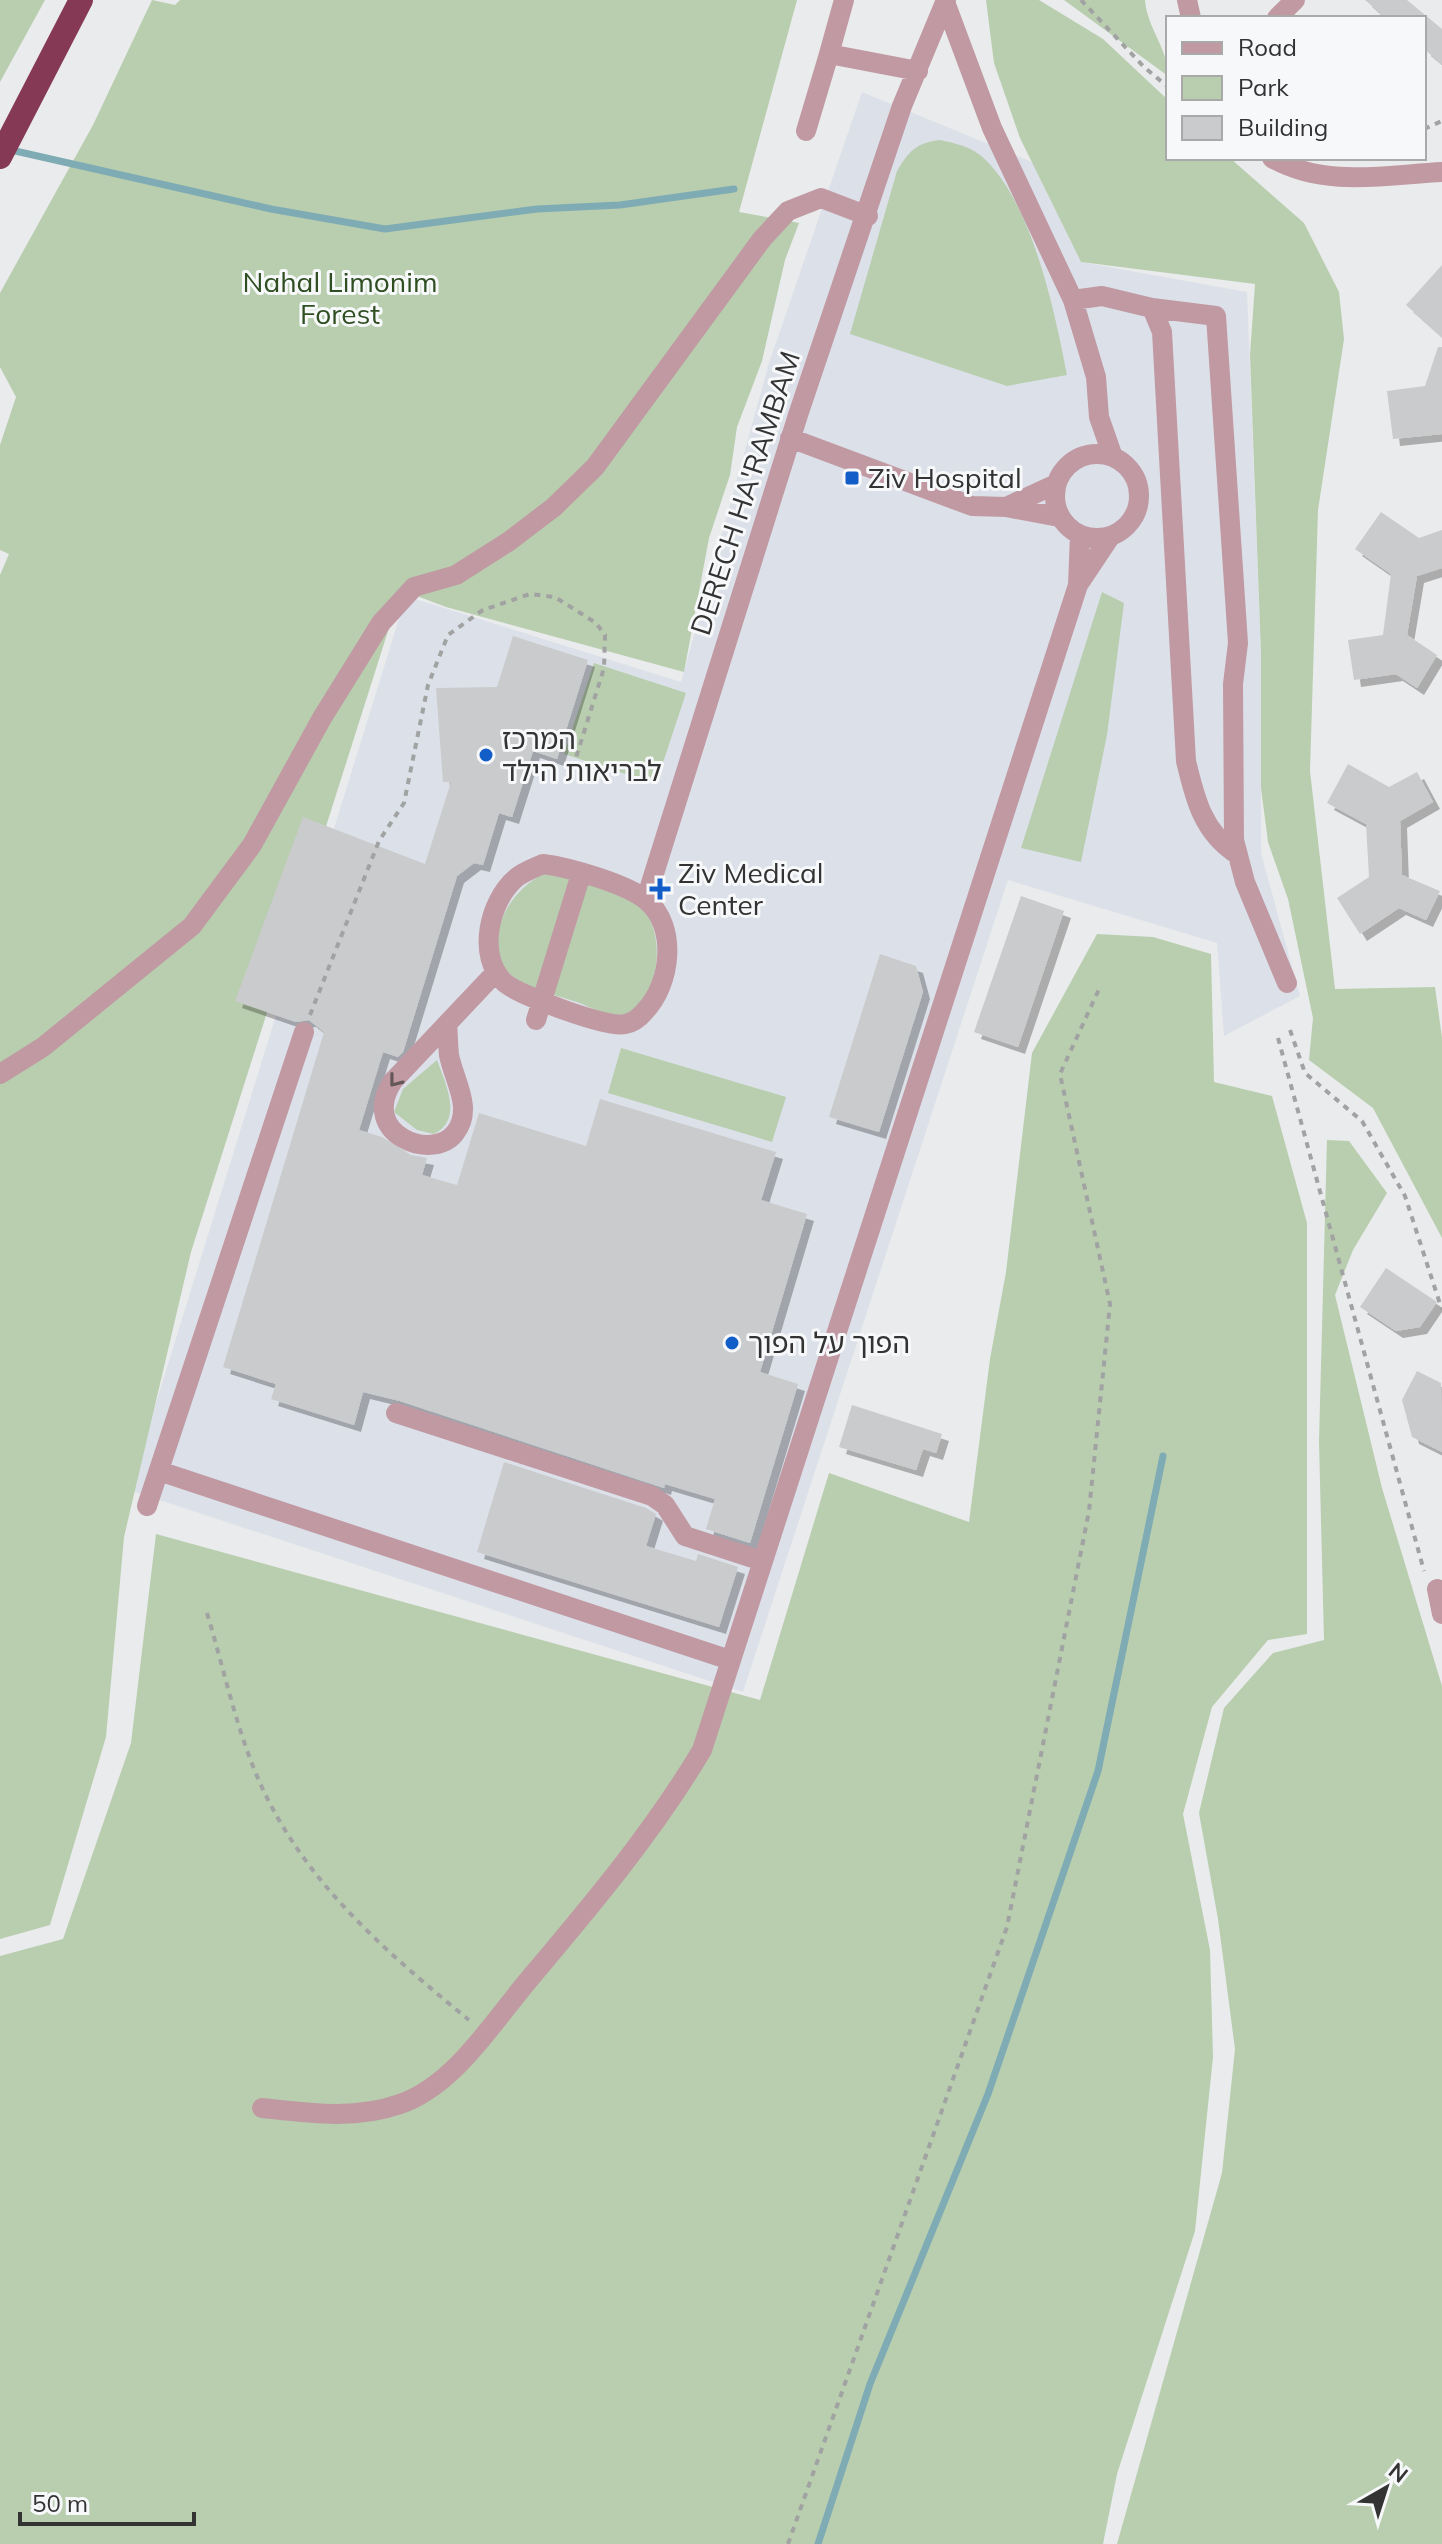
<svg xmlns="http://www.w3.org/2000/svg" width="1442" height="2544" font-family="Mulish,'Noto Sans Hebrew',sans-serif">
  <defs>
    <filter id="shadow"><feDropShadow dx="7" dy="7" stdDeviation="0" flood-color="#0004"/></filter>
  </defs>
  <rect width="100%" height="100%" fill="#eaebec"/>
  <path fill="#dce1e9" d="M862,92L1032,162L1081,262L1247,292L1261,654V853L1300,996L1224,1036L1217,943L1008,880L743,1692L129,1490L406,596L681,682L769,363Z"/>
  <path fill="#b8ceaf" d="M0,0H45L0,82Z
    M152,0L175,5L180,0H797L739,212L799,223L785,260L762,361L737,427L730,475L709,538L684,672L446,607L401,590L191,1252L124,1537L106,1737L50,1925L0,1939V575L9,554L0,550V445L16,397L0,367V293L93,125Z
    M986,0H1039L1103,39L1168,100V158H1230L1304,223L1339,292L1344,339L1318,510L1310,771L1335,989L1435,987L1442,1038V1238L1373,1108L1309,1060L1313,1018L1288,899L1268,842L1261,788V654L1250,355L1255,284L1081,262L1020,138L994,63Z
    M1064,0H1145C1147,28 1168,48 1168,76Z
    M940,140C953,143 969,146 980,155C1031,197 1055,312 1067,375L1007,386L850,334L897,171C909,151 916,143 940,140Z
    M1102,592L1124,603L1107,735L1081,862L1021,848Z
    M594,663L686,693L656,784L564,754Z
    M544,874C566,876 626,894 642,909C667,932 660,1005 624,1015C610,1018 590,1007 577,1002C556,995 526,989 510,974C478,942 511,888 544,874Z
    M1097,934L1153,937L1211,954L1214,1082L1272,1096L1307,1223V1634L1268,1640L1212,1707L1183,1814L1210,1950L1213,2057L1195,2231L1117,2474L1103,2544H0V1956L63,1939L131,1743L156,1534L760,1700L829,1473L969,1522L990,1359L1006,1272L1032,1053Z
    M621,1048L786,1097L772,1142L608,1093Z
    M437,1060C445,1083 464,1119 434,1134L417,1130L394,1112L403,1089Z
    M1327,1140L1349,1141L1387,1193L1353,1250L1335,1295L1382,1488L1442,1686V2544H1117L1222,2173L1235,2049L1218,1919L1199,1813L1224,1708L1273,1653L1324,1640L1319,1441Z"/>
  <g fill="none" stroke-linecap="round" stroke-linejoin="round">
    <path stroke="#7eabb4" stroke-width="7" d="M11,150L271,209L385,229L537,209L620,205L734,189
      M818,2544L870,2384L988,2094L1098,1771L1163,1456"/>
  </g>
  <path fill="#cacbcc" filter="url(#shadow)" d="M1365,0H1407L1442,29V64L1424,49V18H1386Z
    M1442,265V337L1406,305Z
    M1438,347H1442V434L1393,439L1387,391L1425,386Z
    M1381,512L1419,538L1442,530V568L1417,576L1407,635L1437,655L1417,688L1396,674L1354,680L1348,640L1383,635L1391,574L1355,549Z
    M513,636L588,660L557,759L533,751L512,817L499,813L483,865L474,863L457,876L403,1052L398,1057L383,1052L359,1130L382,1137L411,1155L427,1158L422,1175L457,1185L479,1113L586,1146L600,1099L776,1152L761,1200L807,1214L760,1372L798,1384L750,1543L706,1529L715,1499L665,1484L664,1488L400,1401L363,1392L354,1425L271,1399L276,1384L223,1367L324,1032L309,1020L296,1022L235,1001L303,817L425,864L451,782H443L436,688L497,687Z
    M1348,764L1389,787L1417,772L1433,802L1400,821L1402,875L1440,891L1426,920L1399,908L1360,934L1337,898L1369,877L1366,824L1327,803Z
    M1021,896L1064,911L1018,1047L974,1032Z
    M880,954L916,966L923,992L879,1132L829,1117Z
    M1386,1268L1437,1302L1420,1327L1396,1331L1360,1307Z
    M1417,1371L1441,1383L1442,1452L1412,1437L1402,1400Z
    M852,1405L942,1434L936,1453L923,1449L916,1470L839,1447Z
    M504,1462L646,1508L656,1514L646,1546L696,1561L698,1554L738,1567L719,1627L477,1552Z"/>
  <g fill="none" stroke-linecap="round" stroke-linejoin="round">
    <path stroke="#a1a2a2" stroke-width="4" stroke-dasharray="6 6" stroke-linecap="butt" d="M1081,0L1144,67L1168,87
      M1424,129L1442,121
      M310,1015L379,841L404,803L428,685L448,635L483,610L530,594L555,597L596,623L605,635L604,668L574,764
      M1290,1030L1305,1073L1362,1121L1405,1196L1442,1310
      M1278,1038L1424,1571
      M207,1613C224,1669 236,1729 260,1783C305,1883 386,1952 469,2020
      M788,2544L1007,1927L1089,1511L1110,1304L1060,1074L1100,987"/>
    <path stroke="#c099a3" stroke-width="20" d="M844,0L829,54L918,71
      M1187,0L1191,18
      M945,2L992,128L1073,300L1096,377L1099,417L1113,457
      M1277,18L1295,0
      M806,131L829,54
      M1272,158C1324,188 1385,175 1442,172
      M1073,300L1102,296L1152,308L1162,332L1186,761C1195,799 1203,833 1238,855
      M1152,308L1216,316L1238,643L1233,684L1234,840L1245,882L1287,983
      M790,438L972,506L1006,507L1059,517
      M1055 496a42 42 0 1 1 84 0a42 42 0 1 1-84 0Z
      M1006,507L1056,484
      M1078,585L1110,537
      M543,864C568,867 627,884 646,900C678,926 671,984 645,1011C640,1017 633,1023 625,1024C608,1029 519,995 505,983C476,957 489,901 516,878C523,872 534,868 543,864Z
      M646,899L798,415L902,106L946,0
      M536,1020L581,874
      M447,1024C448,1035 448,1045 449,1055C454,1081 474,1109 455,1133C432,1163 358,1133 393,1081L496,972
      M0,1074L43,1047L192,926L252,845L322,718L381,623L414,587L456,575L508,542L554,507L595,467L762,239L788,211L821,198L868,216
      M396,1413L652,1496L665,1505L685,1536L762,1561
      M159,1471L730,1660
      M147,1506L304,1032
      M1437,1589L1442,1614
      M262,2108C308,2113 355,2120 400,2104C453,2086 492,2024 526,1983C589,1908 652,1834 702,1750L1078,585L1080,535"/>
    <path stroke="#853954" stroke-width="24" d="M0,157L81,0"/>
  </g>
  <defs><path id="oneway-chevron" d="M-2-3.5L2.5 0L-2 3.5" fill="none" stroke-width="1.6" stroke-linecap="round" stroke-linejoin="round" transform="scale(2)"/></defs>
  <use stroke="#64575a" href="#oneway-chevron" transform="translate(395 1081) rotate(128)"/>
  <g fill="#125dc8" stroke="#f7f8fa" stroke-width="3">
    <rect x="844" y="470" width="16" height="16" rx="4"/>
    <circle cx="486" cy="755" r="8"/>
    <path d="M656 877h8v8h8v8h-8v8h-8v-8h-8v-8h8z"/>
    <circle cx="732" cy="1343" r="8"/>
  </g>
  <g text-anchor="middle" stroke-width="6" stroke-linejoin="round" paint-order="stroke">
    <g font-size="28" fill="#2f4e21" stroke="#f7f8fa">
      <text x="340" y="292">Nahal Limonim<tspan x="340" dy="32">Forest</tspan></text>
    </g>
    <g font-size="28" fill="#333" stroke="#f7f8fa" text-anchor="start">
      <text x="868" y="488">Ziv Hospital</text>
      <text x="502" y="749">המרכז<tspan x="502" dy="32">לבריאות הילד</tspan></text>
      <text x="678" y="883">Ziv Medical<tspan x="678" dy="32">Center</tspan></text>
      <text x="748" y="1353">הפוך על הפוך</text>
    </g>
    <g font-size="28" fill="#333" stroke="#f7f8fa">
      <text transform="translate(745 493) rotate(-72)" y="10">DERECH HA'RAMBAM</text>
    </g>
  </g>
  <rect x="1166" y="16" width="260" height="144" fill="#f7f8fa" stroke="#a9a9aa" stroke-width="2"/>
  <rect x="1182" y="42" width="40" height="12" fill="#c099a3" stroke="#a9a9aa" stroke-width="2"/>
  <text x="1238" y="56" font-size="24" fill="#333333">Road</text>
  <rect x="1182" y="76" width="40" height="24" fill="#b8ceaf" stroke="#a9a9aa" stroke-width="2"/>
  <text x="1238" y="96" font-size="24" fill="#333333">Park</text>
  <rect x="1182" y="116" width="40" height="24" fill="#cacbcc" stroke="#a9a9aa" stroke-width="2"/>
  <text x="1238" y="136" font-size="24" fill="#333333">Building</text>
  <g transform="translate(1386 2488) rotate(39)" stroke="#f7f8fa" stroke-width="6" paint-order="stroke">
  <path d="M0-6L14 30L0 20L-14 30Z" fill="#333333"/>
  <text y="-12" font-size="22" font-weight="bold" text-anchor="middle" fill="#333333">N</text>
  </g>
  <path d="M20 2512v12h174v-12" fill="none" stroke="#333333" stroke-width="4"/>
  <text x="32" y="2512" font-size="24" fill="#333333" stroke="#f7f8fa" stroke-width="6" paint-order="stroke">50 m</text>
</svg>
